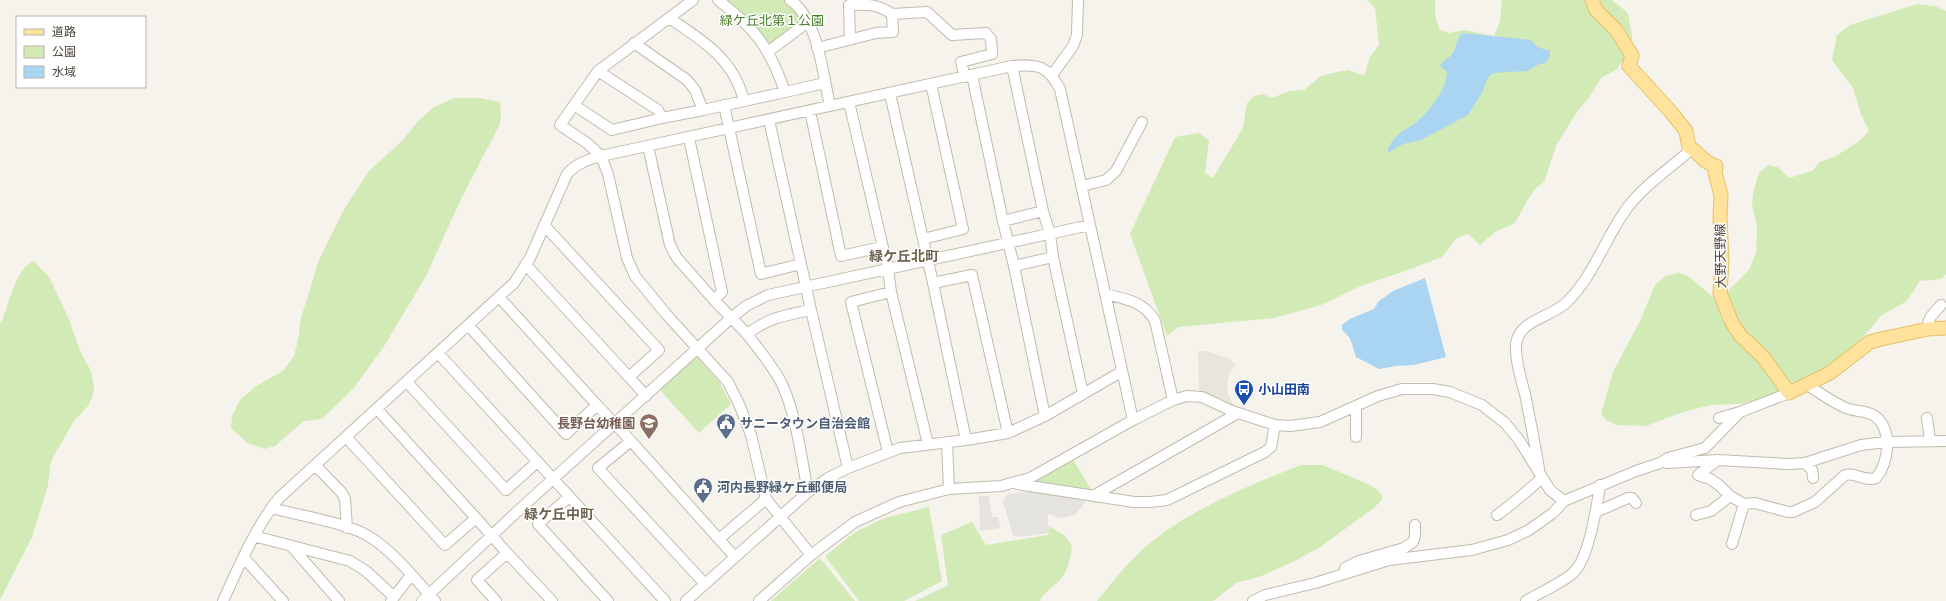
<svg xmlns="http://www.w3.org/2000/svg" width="1946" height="601" font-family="Poppins,'Noto Sans JP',sans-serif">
  <rect width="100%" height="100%" fill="#f6f3ec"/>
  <path fill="#eae5da" d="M1198,351H1205L1228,358L1236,365L1229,374L1227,384L1228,395L1234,405L1199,390Z"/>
  <path fill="#d2eab5" d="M720,0H788L806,19L768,50Z
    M1367,0H1435V15L1440,30L1449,33L1465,30L1494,36L1500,22L1502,0H1612L1628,13L1632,37L1631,48L1624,59L1617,69L1601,78L1589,98L1576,113L1556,146L1544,182L1535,189L1527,201L1515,223L1495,232L1480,245L1468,234L1457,238L1442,257L1405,271L1361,286L1321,305L1274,318L1178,327L1167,336L1130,234L1175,137L1199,133L1209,140L1205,173L1213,178L1243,128L1247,103L1254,96L1263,94L1272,98L1290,91L1304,90L1321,76L1337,72L1348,70L1364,76L1370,57L1379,45L1375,8Z
    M1917,4L1935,6L1946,11V274L1941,279L1920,281L1907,301L1882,315L1845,358L1814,385L1758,403L1711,405L1683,412L1646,426L1617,425L1606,420L1601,414L1613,372L1640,321L1655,285L1666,276L1678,273L1688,276L1718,301L1749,270L1756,253L1757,226L1752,204L1754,189L1759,173L1769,165L1778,167L1789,178L1812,171L1820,162L1836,156L1858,142L1869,131L1861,114L1853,88L1832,60L1837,35L1850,25Z
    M454,98H479L500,102L501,112L500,124L461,199L426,276L383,348L353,389L322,419L304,421L275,446L264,449L246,442L231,428L232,416L240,400L256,386L283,371L294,356L298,340L301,318L319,260L343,211L369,171L402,141L418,121L434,107Z
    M34,261L49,277L68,317L81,353L91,371L94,387L93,395L88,406L74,421L51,461L48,485L32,537L0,600V324C10,306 13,270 34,261Z
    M694,354L720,383L731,404L699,433L658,388Z
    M1072,458L1091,489L1087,492L1037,485L1033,480Z
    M1301,465H1323L1370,485L1379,491L1383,498L1374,508L1320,547L1293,562L1259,577L1236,583L1213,601H1097C1108,588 1119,573 1131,561C1173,516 1244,487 1301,465Z
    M929,507L942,581L904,601H859L825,556L855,532L885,518Z
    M972,522L986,545L1048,535L1049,526L1064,535L1072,545C1071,557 1068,571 1060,580C1053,587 1044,592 1040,601H915L948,585L941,535Z
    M820,558L855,601H771Z"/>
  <path fill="#e5e3e0" d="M1037,491L1088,499L1075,515L1060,518L1048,514V533L1019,537L1013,535L1003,501L1008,494Z
    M979,496H989L992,517H998L1001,528L980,531Z"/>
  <path fill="#a9d4f2" d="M1462,33L1531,40L1537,47L1550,51V56L1546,63L1539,64L1528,71L1493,73L1487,79L1483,91L1468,115L1421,140L1403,144L1387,153C1393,132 1407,131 1421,118C1431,109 1448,85 1447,72L1440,66C1442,60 1449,59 1453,53C1457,46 1456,40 1462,33Z
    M1425,278L1446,357L1414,365L1396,366L1379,369L1356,357L1350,338L1342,330V325L1350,319L1374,309L1379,301L1393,291Z"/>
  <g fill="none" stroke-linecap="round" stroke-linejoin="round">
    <defs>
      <path id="minor" d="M693,0L598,71L560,125L587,143L601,156L608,174L627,258L635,276L666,314L728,382L739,404L751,435L766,499L811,555
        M718,0C755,28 770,48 785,92L825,83
        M790,0C818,18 823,75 830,106
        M850,39L849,5C866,4 878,4 892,14
        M634,43L687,80L695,90L703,110L744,101C734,59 702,40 669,18
        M817,48L876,33L893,32L892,14L927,12L952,35L986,33L991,39L992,54L961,62L965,77
        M768,52L809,21
        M972,75L1003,221L1043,211L1012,66
        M1052,75L1073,46L1077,35L1078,0
        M890,94L933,283
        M744,101L785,92
        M849,102L888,269L891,292
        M574,105L612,130L662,118L658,110L598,71
        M724,105L761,274L801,264L769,120
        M810,111L841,256L882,247
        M662,118L703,110
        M648,146L670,245L677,258L714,300L722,292L689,138
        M1082,186L1106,180L1116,171L1142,122
        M1043,211L1050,234L1053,257
        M1003,221L1014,266
        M923,239L963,229L931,84
        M801,264L811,310
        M526,265L629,377L659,350L544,225
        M1105,294C1125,299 1144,301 1155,321L1173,400
        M714,300L747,334
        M468,325L566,434L597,405L499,297
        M1928,329C1926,319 1935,312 1941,305
        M438,353L665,601
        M629,377L646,396
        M407,382L506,490L537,462
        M597,405L631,441
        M1045,416L1014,266L1053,257L1083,394
        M1719,418L1740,412
        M1927,418L1930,441
        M346,437L445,545L476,518L377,409
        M1356,437V407
        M966,440L933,283L972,275L1008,433
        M947,442L949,489
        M888,452L851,302L891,292L928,444
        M1718,460L1698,475L1710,479L1719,485L1730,496L1744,504L1755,503L1788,512H1793L1815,502L1845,475C1856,472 1865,482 1876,478C1889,462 1893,430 1875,416C1867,410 1855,412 1846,408C1834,403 1823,395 1812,388L1808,383
        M1667,463L1718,460L1788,464L1805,463L1861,445L1886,442L1946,441
        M1805,463L1812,470L1813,478
        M315,465L342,493L345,499L347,528
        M1539,469C1535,444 1530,419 1525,394C1521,379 1515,360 1516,344C1519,319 1552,318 1568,301C1592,277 1604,242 1623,214C1638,190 1665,172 1686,154L1689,147
        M1017,484L1134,502H1150L1167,500L1265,452L1271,447L1275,425
        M808,492C801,457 797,417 782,384C773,366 759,350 747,334C770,317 783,316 811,310L848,468
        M1093,496L1238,413
        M569,497L538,524L608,601
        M271,508C298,515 348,523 370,537C395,553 415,579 435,601
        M1596,512L1628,498H1632L1636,503
        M1497,515C1513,504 1527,491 1542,478
        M1696,515L1711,511L1730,496
        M476,518L507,553
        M254,536L350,561L366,571L393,596
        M719,539L766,499
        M1732,544L1744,504
        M292,547L339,601
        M244,558L283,601
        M1345,568L1359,561L1404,548L1413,542L1415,536V525
        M705,584L598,468L631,441L735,557
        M223,601C238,568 256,526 279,498L514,283L530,258L567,174C577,163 587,160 601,156L1012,66C1038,64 1047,65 1060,89L1133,420
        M391,601L411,575
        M422,601L521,508L730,319L746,306L768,295L1090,225
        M496,601L477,580L507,553L552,601
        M686,601L808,492L828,478L848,468L900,448L966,440L1008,433L1045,416L1121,372
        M759,601L811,555L855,522L899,502L949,489L1001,486L1030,478L1133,420L1173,400L1187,396L1202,397L1232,411L1275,425L1290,426L1320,422L1378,396L1402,389H1433L1450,392L1482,405L1505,423L1519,440L1550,490L1564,501
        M1253,601L1265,595L1315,583L1389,560L1472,550L1508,540L1529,530L1553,513L1564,501L1636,471L1660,463L1668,458L1705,448L1740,412L1789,393
        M1526,601C1539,593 1562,583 1573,573C1589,559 1597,506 1600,485"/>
      <path id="major" d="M1592,0L1596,10L1616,30L1632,55L1629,66L1670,111L1686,131L1689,147C1701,154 1702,162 1716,166L1715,173L1721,195L1720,217L1722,259L1720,293L1732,323L1740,335L1764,358L1789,393L1830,373L1870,342L1881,339L1928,329L1946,328"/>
    </defs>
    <use href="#minor" stroke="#c2bbae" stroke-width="12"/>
    <use href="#major" stroke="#e6c16a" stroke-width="15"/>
    <use href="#minor" stroke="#fff" stroke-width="10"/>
    <use href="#major" stroke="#ffe39c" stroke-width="13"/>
  </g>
  <defs>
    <symbol id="bus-pin" viewBox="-11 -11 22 30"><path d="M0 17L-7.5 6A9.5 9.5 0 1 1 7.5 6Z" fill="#1a4fb4" stroke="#fff"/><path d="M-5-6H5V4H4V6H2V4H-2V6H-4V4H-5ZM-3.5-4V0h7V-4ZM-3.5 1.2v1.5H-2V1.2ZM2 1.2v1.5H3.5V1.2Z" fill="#fff"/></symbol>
    <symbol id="school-pin" viewBox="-11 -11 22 30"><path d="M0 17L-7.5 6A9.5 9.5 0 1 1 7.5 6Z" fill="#8d6e63" stroke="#fff"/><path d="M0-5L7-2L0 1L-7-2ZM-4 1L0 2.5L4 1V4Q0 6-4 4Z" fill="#fff"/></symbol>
    <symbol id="civic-pin" viewBox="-11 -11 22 30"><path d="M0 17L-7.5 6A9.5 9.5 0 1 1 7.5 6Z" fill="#5c6f8a" stroke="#fff"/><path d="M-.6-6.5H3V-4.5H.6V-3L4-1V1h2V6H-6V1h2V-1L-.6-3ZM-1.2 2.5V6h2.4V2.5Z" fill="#fff"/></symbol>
  </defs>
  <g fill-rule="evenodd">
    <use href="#bus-pin" x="1233" y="378" width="22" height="30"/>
    <use href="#school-pin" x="638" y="412" width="22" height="30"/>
    <use href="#civic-pin" x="715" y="412" width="22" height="30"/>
    <use href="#civic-pin" x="692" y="476" width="22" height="30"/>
  </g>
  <g text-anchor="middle" stroke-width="3" stroke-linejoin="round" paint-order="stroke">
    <g font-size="13" fill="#4a7f2a" stroke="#fff">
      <text x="772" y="25">緑ケ丘北第１公園</text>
    </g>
    <g font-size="13" fill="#4b4439" stroke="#fff">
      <text transform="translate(1720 256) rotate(-91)" y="5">大野天野線</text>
    </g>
    <g font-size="13" font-weight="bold" fill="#164399" stroke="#fff" text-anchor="start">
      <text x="1258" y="394">小山田南</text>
    </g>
    <g font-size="13" font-weight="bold" fill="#785e54" stroke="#fff" text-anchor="end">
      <text x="635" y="428">長野台幼稚園</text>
    </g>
    <g font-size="13" font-weight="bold" fill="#4e5e75" stroke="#fff" text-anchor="start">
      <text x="740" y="428">サニータウン自治会館</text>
      <text x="717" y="492">河内長野緑ケ丘郵便局</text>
    </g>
    <g font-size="14" font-weight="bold" fill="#6e6250" stroke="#fff">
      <text x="904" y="261">緑ケ丘北町</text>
      <text x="559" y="519">緑ケ丘中町</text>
    </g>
  </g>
  <rect x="16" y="16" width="130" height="72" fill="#ffffff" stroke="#b7b4b0"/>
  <rect x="24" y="29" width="20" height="6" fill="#ffe39c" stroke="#b7b4b0"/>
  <text x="52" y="36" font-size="12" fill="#4b4439">道路</text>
  <rect x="24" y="46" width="20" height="12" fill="#d2eab5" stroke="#b7b4b0"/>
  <text x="52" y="56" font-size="12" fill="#4b4439">公園</text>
  <rect x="24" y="66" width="20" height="12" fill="#a9d4f2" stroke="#b7b4b0"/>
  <text x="52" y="76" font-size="12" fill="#4b4439">水域</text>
</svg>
